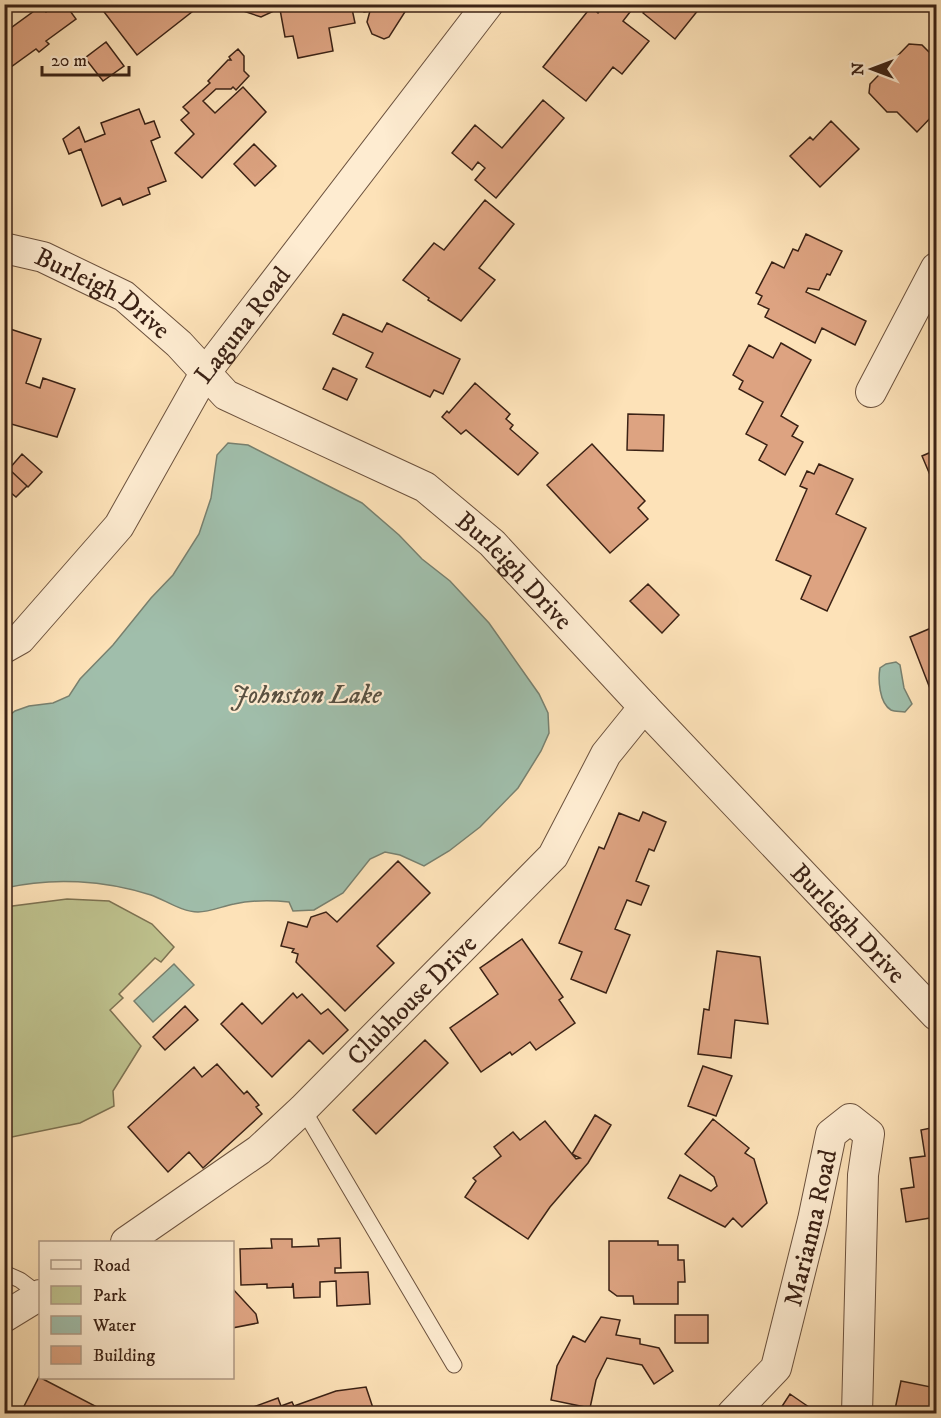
<svg xmlns="http://www.w3.org/2000/svg" width="941" height="1418" font-family="'IM FELL DW Pica',serif">
  <rect width="100%" height="100%" fill="#fde2b8"/>
  <filter id="stains"><feTurbulence type="fractalNoise" baseFrequency=".00333" numOctaves="4"/><feColorMatrix values="0 0 0 0 .2 0 0 0 0 .09 0 0 0 0 .02 0 0 0 .5 -.17"/></filter>
  <radialGradient id="worn" r=".72"><stop offset=".6" stop-color="#630" stop-opacity="0"/><stop offset="1" stop-color="#630" stop-opacity=".3"/></radialGradient>
  <path fill="#bfc38f" stroke="#7d7252" stroke-width="1.5" d="M67,899L109,901L152,924L174,947L161,962L155,958L119,994L123,998L110,1010L141,1046L113,1091L114,1106L80,1123L7,1138L4,1136L5,907Z"/>
  <path fill="#a0beab" stroke="#78806f" stroke-width="1.5" d="M228,443L248,445L362,503L399,535L422,559L450,581L489,623L539,694L548,713L549,733L541,751L518,788L480,827L449,851L424,866L400,855L385,852L370,859L343,893L314,910L293,911L289,902C271,900 253,900 234,904C223,906 210,912 198,912C182,912 165,900 151,895C104,880 52,877 5,888V719L15,711L29,706L53,703L69,696L80,679L113,645L151,598L173,575L199,534L211,498L217,455Z
    M896,662L900,665L904,688L912,704L905,712C901,711 895,712 891,710C879,703 878,679 880,668L886,664Z
    M174,964L194,985L153,1022L134,1001Z"/>
  <path fill="#dda381" stroke="#3b2215" stroke-width="1.5" d="M57,4H65L76,19L46,41L49,44L39,52L36,49L4,72V33L41,6L46,12Z
    M98,4H202L137,55Z
    M238,4H277L274,11L261,17L240,10Z
    M279,4H351L355,23L329,28L333,51L298,58L293,36L285,37Z
    M362,4H410L389,37L384,39L372,34L367,22L370,11L364,12Z
    M605,4H621L630,12L623,21L649,41L622,74L613,67L586,101L543,67L591,7L598,13Z
    M650,4H703L675,39L643,13Z
    M106,42L124,66L103,81L85,58Z
    M909,44L922,45L936,59V112L917,132L897,112H887L869,93L870,84Z
    M238,49L244,56V71L249,76L236,90L233,87L231,89H216L203,101L215,113L243,87L266,112L202,178L175,153L194,134L181,120L189,113L183,107L210,83L208,81L228,60H231L229,57Z
    M543,100L564,118L496,198L475,180L485,168L478,162L472,170L452,153L475,125L502,148Z
    M139,109L145,124L154,121L160,137L151,141L166,181L148,188L150,194L123,205L120,198L102,206L81,149L69,154L63,139L79,127L85,142L105,134L101,123Z
    M831,121L859,149L820,187L790,156L810,137L813,140Z
    M254,144L276,166L255,186L234,164Z
    M485,200L514,224L479,268L495,280L461,321L428,300L429,298L403,280L434,243L444,250Z
    M806,234L842,251L830,275L827,274L819,290L808,288L806,292L866,321L855,345L822,328L815,343L765,317L769,309L758,304L762,296L756,293L772,262L784,268L793,249L798,251Z
    M343,314L382,332L387,323L460,359L443,394L434,390L430,397L366,367L373,353L333,334Z
    M4,327L41,339L26,383L40,388L43,378L75,389L57,437L4,422Z
    M781,343L811,360L781,416L798,426L792,436L803,442L785,475L759,460L767,445L746,434L763,402L739,389L743,381L733,375L749,345L773,358Z
    M333,368L357,379L347,400L323,389Z
    M475,383L510,414L506,419L513,425L510,429L538,453L518,475L466,430L461,434L442,417L447,411L449,413Z
    M628,414L664,415L663,451L627,450Z
    M592,444L645,501L638,508L648,519L610,553L547,485Z
    M936,450V489L922,456Z
    M22,454L42,472L28,487L9,469Z
    M819,464L853,479L836,514L866,528L827,611L801,599L811,576L776,560L807,489L800,486L807,471L814,474Z
    M10,470L27,486L16,497L4,487V476Z
    M648,584L679,615L662,633L630,601Z
    M936,626V704L910,637Z
    M643,812L666,822L654,851L649,849L636,881L649,886L641,905L627,900L615,929L630,935L606,993L571,979L582,952L559,943L599,847L604,849L619,813L639,821Z
    M398,861L430,893L377,946L394,963L345,1011L296,962L298,954L292,952L294,949L281,946L288,922L307,927L311,917L326,912L337,922Z
    M522,939L563,997L559,1000L575,1023L536,1050L530,1042L512,1055L510,1052L481,1072L450,1028L498,994L480,968Z
    M717,951L760,957L768,1024L735,1020L731,1058L698,1054L704,1009L709,1010Z
    M293,993L297,998L302,994L321,1014L328,1009L348,1030L323,1054L309,1040L272,1077L221,1024L242,1003L262,1024Z
    M185,1006L198,1020L165,1050L153,1037Z
    M425,1040L448,1063L376,1134L353,1110Z
    M217,1064L244,1094L247,1091L259,1105L256,1107L262,1114L203,1168L189,1152L168,1172L128,1127L194,1067L202,1077Z
    M703,1066L732,1076L716,1116L688,1106Z
    M595,1115L611,1125L588,1163L550,1207L528,1239L465,1197L476,1181L473,1178L501,1156L494,1147L513,1132L520,1140L545,1121L576,1159L580,1158L572,1154Z
    M713,1119L749,1148L745,1153L754,1159L767,1203L742,1227L733,1218L725,1227L668,1198L680,1175L711,1191L717,1186L714,1177L685,1154Z
    M936,1127V1217L906,1222L901,1189L914,1187L910,1158L925,1156L921,1130Z
    M340,1238L341,1268H335V1273L368,1272L370,1304L337,1306L336,1281L320,1282V1297L294,1298L293,1283L292,1287L267,1288V1284L241,1285L240,1249L272,1248L271,1239H292V1247L319,1246L318,1239Z
    M609,1241H658V1245H678V1260H684L685,1282H678V1304H634L633,1296H617L609,1290Z
    M232,1288L256,1314L258,1323L232,1328Z
    M675,1315H708V1343H675Z
    M601,1317L620,1320L616,1335L640,1339V1344L659,1348L673,1371L654,1384L642,1365L607,1358L596,1380L590,1408L551,1400L557,1366L573,1336L585,1342Z
    M39,1377L99,1408L96,1414H20Z
    M901,1381L936,1388V1414H894Z
    M366,1387L375,1414H234L278,1398L281,1406L292,1402L294,1406L336,1391Z
    M790,1394L803,1403L818,1413L777,1414Z"/>
  <g fill="none" stroke-linecap="round" stroke-linejoin="round">
    <defs>
      <path id="lane" d="M303,1109L454,1365
        M4,1273L20,1280L40,1295"/>
      <g id="street">
        <path id="s1" d="M4,248L43,257L124,296L179,344L226,395L425,487L492,543L644,707L936,1015"/>
        <path d="M871,392L936,268"/>
        <path id="s2" d="M4,648L20,639L119,526L205,373L488,4"/>
        <path id="s3" d="M126,1242L259,1150L303,1109L553,856L606,754L644,707"/>
        <path d="M4,1317L40,1295"/>
        <path id="s4" d="M732,1414L776,1368L813,1220L831,1134L850,1119L869,1134L863,1175L857,1414"/>
      </g>
    </defs>
    <use href="#lane" stroke="#6c523e" stroke-width="17"/>
    <use href="#street" stroke="#6c523e" stroke-width="32"/>
    <use href="#lane" stroke="#feecd1" stroke-width="15"/>
    <use href="#street" stroke="#feecd1" stroke-width="30"/>
  </g>
  <g text-anchor="middle" stroke-width="4.5" stroke-linejoin="round" paint-order="stroke">
    <g font-size="26" fill="#3b2215" stroke="#feecd1">
      <text dy="9" stroke="none"><textPath href="#s1" startOffset="110">Burleigh Drive</textPath></text>
      <text dy="9" stroke="none"><textPath href="#s2" startOffset="405">Laguna Road</textPath></text>
      <text dy="9" stroke="none"><textPath href="#s1" startOffset="614">Burleigh Drive</textPath></text>
      <text dy="9" stroke="none"><textPath href="#s1" startOffset="1100">Burleigh Drive</textPath></text>
      <text dy="9" stroke="none"><textPath href="#s3" startOffset="376">Clubhouse Drive</textPath></text>
      <text dy="9" stroke="none"><textPath href="#s4" startOffset="208">Marianna Road</textPath></text>
    </g>
    <g font-size="27" font-style="italic" fill="#595142" stroke="#feecd1">
      <text x="306" y="703">Johnston Lake</text>
    </g>
  </g>
  <rect width="941" height="1418" fill="none" stroke="#fde2b8" stroke-width="24"/>
  <rect x="6" y="6" width="929" height="1406" fill="none" stroke="#3b2215" stroke-width="3"/>
  <rect x="12" y="12" width="917" height="1394" fill="none" stroke="#3b2215" stroke-width="1.5"/>
  <rect x="39" y="1241" width="195" height="138" fill="#feecd1" stroke="#b09b86" stroke-width="1.5"/>
  <rect x="51" y="1260" width="30" height="9" fill="#feecd1" stroke="#b09b86" stroke-width="1.5"/>
  <text x="93" y="1271" font-size="18" fill="#3b2215">Road</text>
  <rect x="51" y="1286" width="30" height="18" fill="#bfc38f" stroke="#b09b86" stroke-width="1.5"/>
  <text x="93" y="1301" font-size="18" fill="#3b2215">Park</text>
  <rect x="51" y="1316" width="30" height="18" fill="#a0beab" stroke="#b09b86" stroke-width="1.5"/>
  <text x="93" y="1331" font-size="18" fill="#3b2215">Water</text>
  <rect x="51" y="1346" width="30" height="18" fill="#dda381" stroke="#b09b86" stroke-width="1.5"/>
  <text x="93" y="1361" font-size="18" fill="#3b2215">Building</text>
  <g transform="translate(872 69) rotate(270)" stroke="#feecd1" stroke-width="4.5" paint-order="stroke">
  <path d="M0-4.5L10 22L0 15L-10 22Z" fill="#3b2215"/>
  <text y="-9" font-size="16" font-weight="bold" text-anchor="middle" fill="#3b2215">N</text>
  </g>
  <path d="M42 66v9h87v-9" fill="none" stroke="#3b2215" stroke-width="3"/>
  <text x="51" y="66" font-size="18" fill="#3b2215" stroke="#feecd1" stroke-width="4.5" paint-order="stroke">20 m</text>
  <rect width="100%" height="100%" filter="url(#stains)"/>
  <rect width="100%" height="100%" fill="url(#worn)"/>
</svg>
